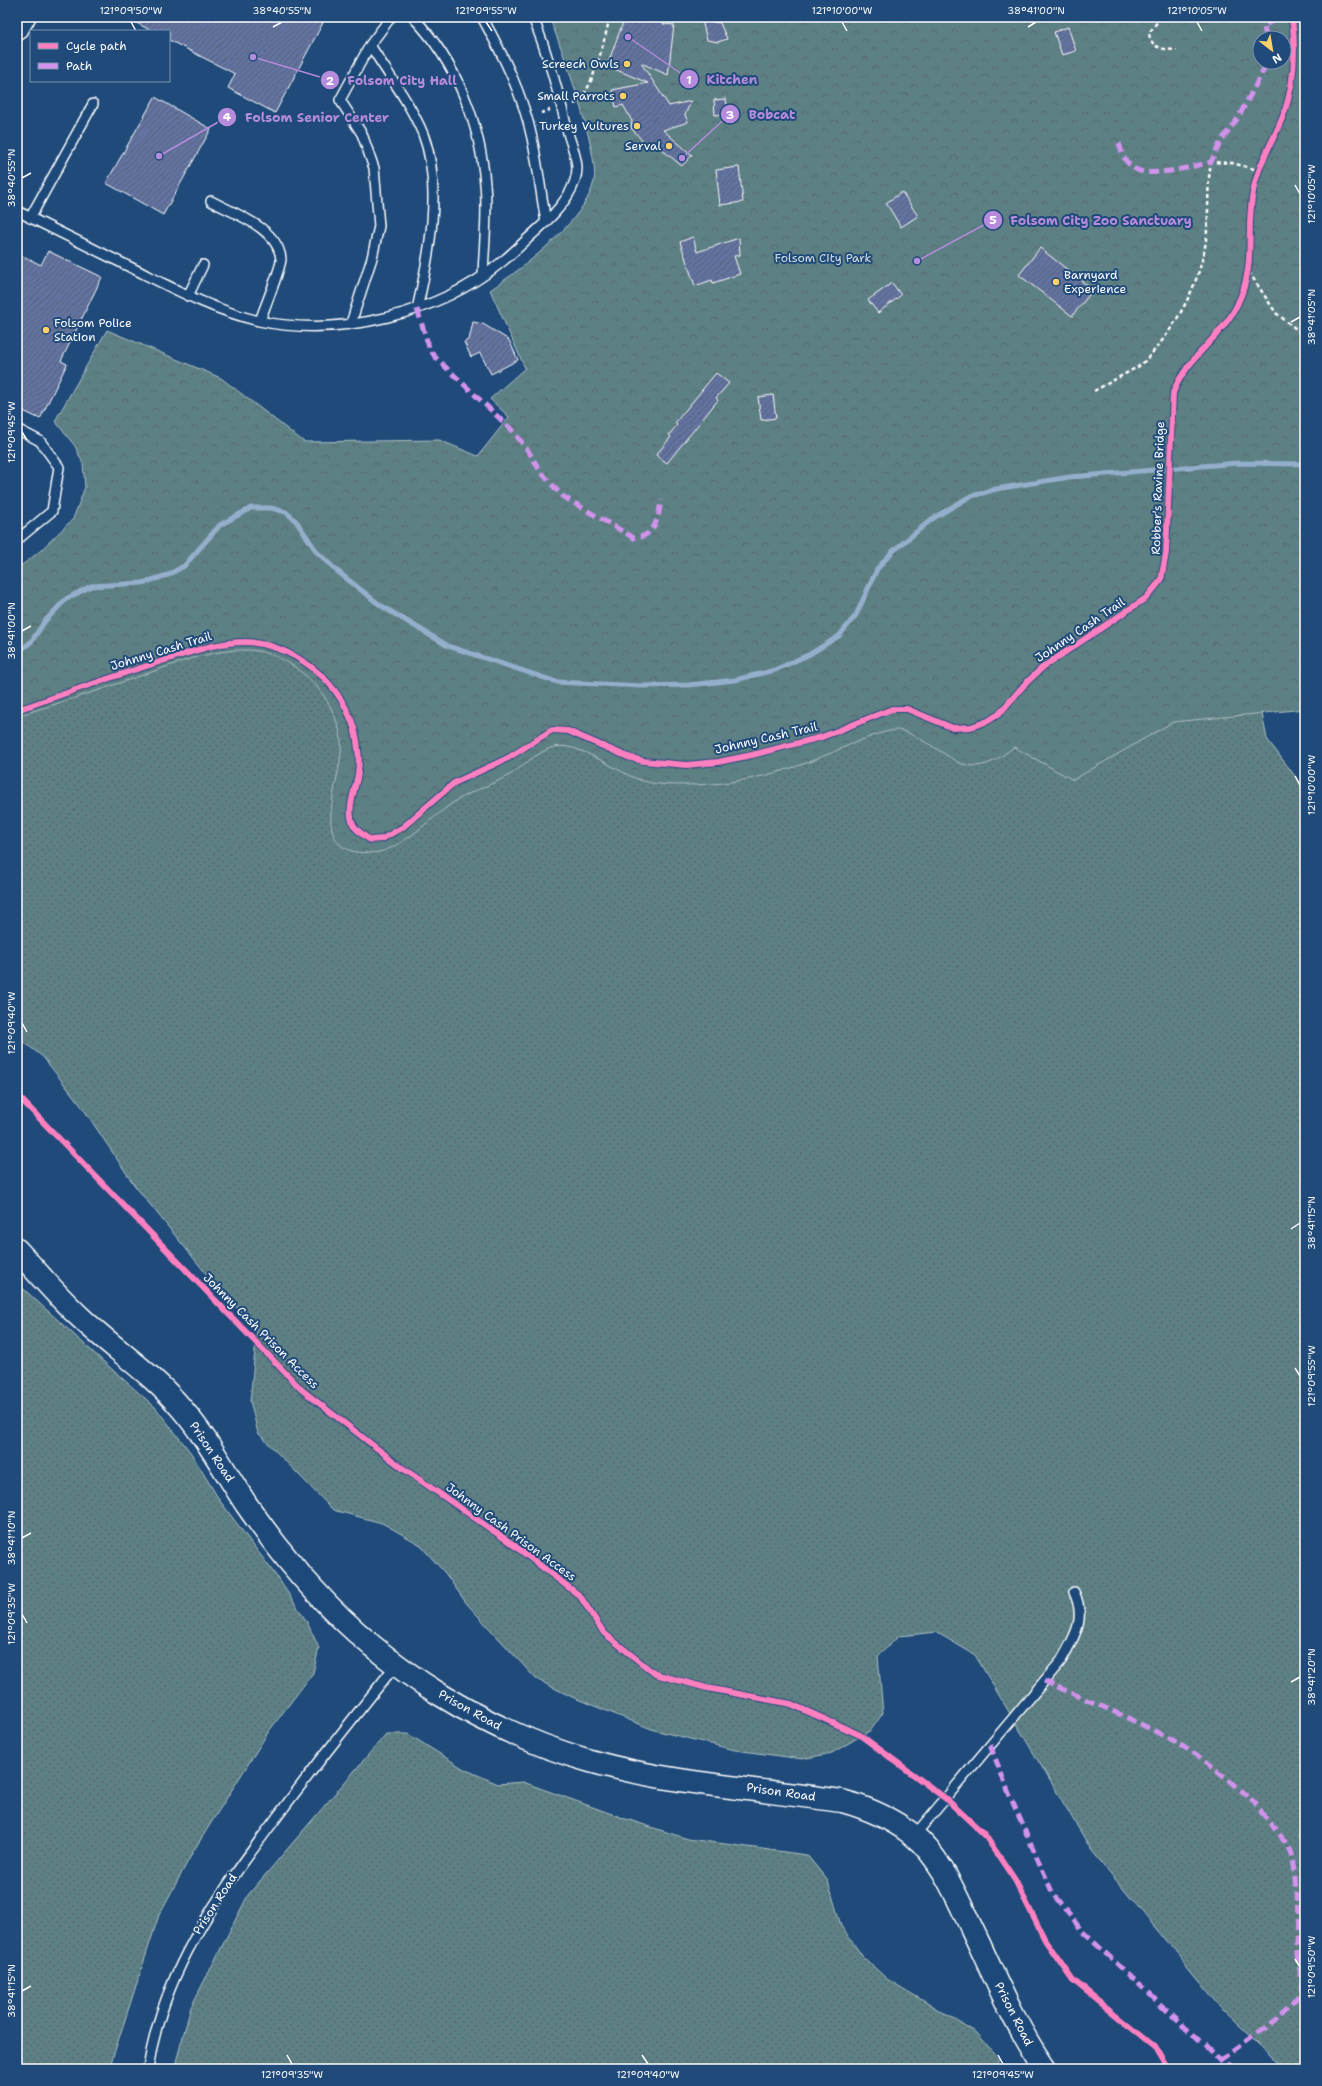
<svg xmlns="http://www.w3.org/2000/svg" width="1322" height="2086" font-family="'Shantell Sans',sans-serif">
  <defs>
    <pattern id="grass-dots" width="8" height="8" patternUnits="userSpaceOnUse"><rect width="8" height="8" fill="#5d8085"/><path d="M2 2h.1M6 6h.1" fill="none" stroke="#55696b" stroke-width="1.8" stroke-linecap="round"/></pattern>
    <pattern id="park-crowns" width="20" height="18" patternUnits="userSpaceOnUse"><rect width="20" height="18" fill="#5d8085"/><path d="M2 6a3 3 0 1 1 6 0M12 15a3 3 0 1 1 6 0" fill="none" stroke="#55696b"/></pattern>
    <pattern id="building-hatch" width="6" height="6" patternUnits="userSpaceOnUse"><rect width="6" height="6" fill="#6373a1"/><path d="M-1 1l2-2M0 6l6-6M5 7l2-2" fill="none" stroke="#565e72"/></pattern>
  </defs>
  <rect width="100%" height="100%" fill="#1f4a7a"/>
  <filter id="ink" filterUnits="userSpaceOnUse"><feTurbulence type="fractalNoise" baseFrequency=".025" numOctaves="2"/><feDisplacementMap in="SourceGraphic" scale="8" xChannelSelector="R" yChannelSelector="G"/><feConvolveMatrix kernelMatrix="1 2 1 2 8 2 1 2 1" color-interpolation-filters="sRGB"/></filter>
  <g filter="url(#ink)">
    <path fill="url(#grass-dots)" stroke="#aec0c2" d="M78,640L1258,693L1267,739L1298,780L1305,795V1830L1298,1834L1305,1854V2069H1289L1273,2057L1223,2010L1092,1851L975,1655L936,1632L899,1636L878,1656L883,1713L871,1730L832,1753L802,1759L735,1750L654,1730L572,1697L536,1679L467,1604L445,1573L419,1544L382,1523L333,1510L258,1433L250,1401L257,1330L208,1276L135,1186L82,1107L43,1057L17,1037V690Z
      M17,1283L115,1372L155,1407L191,1453L220,1501L280,1581L307,1622L319,1648L313,1673L269,1731L194,1850L159,1915L109,2069H17Z
      M386,1734H408L464,1769L498,1784L523,1782L623,1818L688,1839L807,1855L828,1881L841,1926L863,1957L887,1979L977,2033L998,2058L999,2069H174L191,2007L248,1895Z"/>
    <path fill="url(#park-crowns)" stroke="#aec0c2" fill-rule="evenodd" d="M549,17H1305V709L1173,722L1073,780L1014,747C995,761 984,771 959,763C946,755 911,731 898,730C881,729 828,755 809,762C771,776 730,785 689,785C675,785 657,785 643,781C618,774 576,738 551,748C534,754 522,768 506,777C491,785 474,790 459,799C433,814 401,853 370,853C301,854 345,778 341,740C338,716 324,691 305,675C291,662 267,650 247,650C209,649 170,666 134,678C95,692 56,704 17,716V569L39,552L73,519L85,487L83,464L75,446L55,421L107,330L221,378L304,442L439,440L478,456L509,417L490,399L525,368L490,290C522,269 586,220 594,181C600,155 561,45 549,17ZM1260,38H1284V62H1260Z"/>
    <g fill="none" stroke-linecap="round" stroke-linejoin="round">
      <path stroke="#94afcb" stroke-width="5" d="M17,653L31,642L45,621L66,599L91,586L142,583L168,575L184,566L220,525L251,508H271L286,512L296,521L317,552L337,571L380,605L448,646L557,682L642,686L689,685L735,680L775,670L810,654L839,636L856,615L877,569L892,552L932,519L969,497L996,489L1070,477L1238,463L1305,464"/>
    </g>
    <path fill="url(#building-hatch)" stroke="#fff" d="M125,17H326L275,113L228,88L235,74L169,40V31H152Z
      M625,17H665L663,24L674,25L668,75L641,63L669,106L691,101L685,115L688,122L663,130L692,155L682,166L655,144L650,149L631,128L632,121L623,105L616,107L612,90L648,83L607,66Z
      M702,20L720,23L727,39L718,42L707,40Z
      M1068,27L1076,51L1062,55L1054,32Z
      M155,97L211,129L163,215L106,183Z
      M726,99L728,114L715,115L714,100Z
      M739,167L743,202L720,205L716,170Z
      M902,192L918,216L901,227L886,203Z
      M693,237L697,252L739,238L740,255L734,256L740,274L713,283L712,280L695,286L680,242Z
      M1040,248L1093,290L1072,316L1019,275Z
      M48,251L102,277L61,361L67,364L40,419L17,408V253L41,265Z
      M892,283L901,295L878,313L868,300Z
      M473,322L483,324L509,340L518,360L491,374L480,353L471,357L464,342L469,340Z
      M716,373L729,383L716,398L718,400L667,463L656,455L671,437L669,435L677,425L675,423Z
      M773,395L776,418L761,420L758,397Z"/>
    <g fill="none" stroke-linecap="round" stroke-linejoin="round">
      <defs>
        <path id="service" d="M413,17C456,62 480,122 485,184C488,213 484,245 483,275
          M482,17C503,55 523,95 532,138C538,166 541,194 546,222
          M370,45C388,74 410,103 423,134C443,186 429,257 417,309
          M211,201C235,214 278,228 281,259C282,266 263,311 260,321
          M17,211C57,231 97,251 136,270C176,290 216,311 259,321C340,338 439,314 503,261C514,252 525,241 536,231C552,217 577,192 577,168C577,157 571,144 568,133C559,93 548,55 533,17
          M30,218L93,104
          M188,296L203,265
          M351,323L372,258L379,226L374,168L362,134L340,100L370,45L391,17
          M17,429L40,441L59,467L52,511L17,540
          M914,1836L1061,1661C1074,1637 1087,1620 1074,1592
          M148,2069C162,1973 217,1897 274,1821C313,1768 354,1717 395,1666"/>
        <path id="tertiary" d="M17,1250C38,1273 58,1297 81,1318C114,1349 153,1374 182,1409C207,1438 225,1472 246,1504C267,1534 289,1563 314,1590C386,1670 485,1731 590,1761C671,1784 758,1789 842,1801C868,1808 891,1818 913,1835C941,1857 957,1898 972,1929C995,1977 1015,2026 1045,2069"/>
        <path id="secondary" d="M17,29L24,17"/>
      </defs>
      <use href="#service" stroke="#fff" stroke-width="12"/>
      <use href="#tertiary" stroke="#fff" stroke-width="25"/>
      <use href="#secondary" stroke="#fff" stroke-width="25"/>
      <path stroke="#fff" stroke-width="2.5" stroke-dasharray="4 3" stroke-linecap="butt" d="M1161,17L1149,33C1151,49 1162,49 1177,50
        M574,104C592,97 605,36 610,17
        M541,113L550,110
        M1249,272L1276,313L1305,336
        M1094,391L1141,365C1175,331 1204,279 1207,230C1209,207 1207,185 1211,162L1232,163L1258,170"/>
      <use href="#service" stroke="#1f4a7a" stroke-width="9"/>
      <use href="#tertiary" stroke="#1f4a7a" stroke-width="22"/>
      <use href="#secondary" stroke="#1f4a7a" stroke-width="22"/>
      <path stroke="#d193ec" stroke-width="5" stroke-dasharray="10 5" stroke-linecap="butt" d="M1266,38L1264,26L1278,17
        M1119,143C1122,153 1124,161 1132,167C1147,180 1194,166 1211,162L1221,141L1238,118L1268,62
        M417,309L429,347L435,357L513,431L529,452L540,471L562,496L634,538C655,537 659,517 661,500
        M1044,1681C1095,1704 1150,1725 1197,1755C1216,1768 1234,1785 1251,1800C1266,1815 1284,1836 1291,1857C1299,1884 1296,1928 1296,1957
        M990,1745L1010,1796L1053,1894L1082,1931L1220,2060L1233,2069
        M1220,2060C1238,2047 1291,2013 1299,1994C1303,1983 1298,1968 1296,1957L1305,1953"/>
      <defs>
        <path id="cycleway" d="M17,710C67,693 116,675 166,660C192,652 217,642 245,642C274,643 302,657 323,677C342,696 356,722 358,749C359,757 359,765 358,773C356,789 345,810 354,826C358,832 365,836 370,840L382,839L403,827L454,783L508,758L552,730L568,731L628,757L643,761L686,765L718,762L752,755L822,737L892,709H907L953,728L971,727L988,721L999,714L1025,684L1043,667L1146,598L1161,580L1166,553L1173,393C1186,358 1221,338 1237,305C1257,264 1245,233 1253,192C1258,164 1273,142 1283,116C1295,84 1296,50 1292,17
          M17,1095L302,1390L401,1467L511,1543L580,1596L604,1633L655,1674L707,1688L791,1704L860,1735L945,1798L984,1834L1015,1880L1045,1940L1073,1980L1155,2047L1168,2069"/>
      </defs>
      <use href="#cycleway" stroke="#1f4a7a" stroke-width="8"/>
      <use href="#cycleway" stroke="#ff80c0" stroke-width="6"/>
    </g>
  </g>
  <path fill="none" stroke="#fff" stroke-width="1.5" d="M131,22L136,31M486,22L492,31M842,22L847,31M1197,22L1202,31M273,27L282,22M1028,27L1036,22M22,178L31,173M1295,185L1300,194M1291,322L1300,317M22,432L27,440M22,631L31,626M1295,776L1300,785M22,1023L27,1032M1291,1229L1300,1223M1295,1368L1300,1376M22,1538L31,1533M22,1614L27,1623M1291,1682L1300,1677M1295,1959L1300,1967M22,1991L31,1986M287,2055L292,2064M642,2055L648,2064M998,2055L1003,2064"/>
  <g fill="#ffd166" stroke="#1f4a7a" stroke-width="1.5">
    <circle cx="627" cy="64" r="4"/>
    <circle cx="623" cy="96" r="4"/>
    <circle cx="637" cy="126" r="4"/>
    <circle cx="669" cy="146" r="4"/>
    <circle cx="1056" cy="282" r="4"/>
    <circle cx="46" cy="330" r="4"/>
  </g>
  <g text-anchor="middle" stroke-width="4" stroke-linejoin="round" paint-order="stroke">
    <g font-size="12" fill="#fff" stroke="#1f4a7a" text-anchor="end">
      <text x="619" y="68">Screech Owls</text>
      <text x="615" y="100">Small Parrots</text>
      <text x="629" y="130">Turkey Vultures</text>
      <text x="661" y="150">Serval</text>
      <text x="1064" y="279" text-anchor="start">Barnyard<tspan x="1064" dy="14">Experience</tspan></text>
      <text x="54" y="327" text-anchor="start">Folsom Police<tspan x="54" dy="14">Station</tspan></text>
    </g>
    <g font-size="12" fill="#d6dfe0" stroke="#1f4a7a">
      <text x="823" y="262">Folsom City Park</text>
    </g>
    <g font-size="12" fill="#fff" stroke="#1f4a7a">
      <text transform="translate(1158 488) rotate(-88)" y="4">Robber's Ravine Bridge</text>
      <text transform="translate(1080 630) rotate(-34)" y="4">Johnny Cash Trail</text>
      <text transform="translate(161 651) rotate(-17)" y="4">Johnny Cash Trail</text>
      <text transform="translate(766 738) rotate(-13)" y="4">Johnny Cash Trail</text>
      <text transform="translate(261 1331) rotate(45)" y="4">Johnny Cash Prison Access</text>
      <text transform="translate(212 1452) rotate(56)" y="4">Prison Road</text>
      <text transform="translate(511 1532) rotate(36)" y="4">Johnny Cash Prison Access</text>
      <text transform="translate(470 1710) rotate(29)" y="4">Prison Road</text>
      <text transform="translate(781 1792) rotate(8)" y="4">Prison Road</text>
      <text transform="translate(215 1904) rotate(-57)" y="4">Prison Road</text>
      <text transform="translate(1014 2014) rotate(63)" y="4">Prison Road</text>
    </g>
  </g>
  <path fill="none" stroke="#b68bdc" stroke-width="1.5" d="M628 37L689 79M253 57L330 80M682 158L730 114M159 156L227 117M917 261L993 220"/>
  <g fill="#b68bdc" stroke="#1f4a7a" stroke-width="1.5">
    <circle cx="628" cy="37" r="4"/>
    <circle cx="253" cy="57" r="4"/>
    <circle cx="682" cy="158" r="4"/>
    <circle cx="159" cy="156" r="4"/>
    <circle cx="917" cy="261" r="4"/>
    <circle cx="689" cy="79" r="10"/>
    <circle cx="330" cy="80" r="10"/>
    <circle cx="730" cy="114" r="10"/>
    <circle cx="227" cy="117" r="10"/>
    <circle cx="993" cy="220" r="10"/>
  </g>
  <g font-size="12" text-anchor="middle" font-weight="bold" fill="#fff">
    <text x="689" y="84">1</text>
    <text x="330" y="85">2</text>
    <text x="730" y="119">3</text>
    <text x="227" y="121">4</text>
    <text x="993" y="224">5</text>
  </g>
  <g font-size="13" text-anchor="middle" font-weight="bold" fill="#b68bdc" stroke="#1f4a7a" stroke-width="4" stroke-linejoin="round" paint-order="stroke">
    <text x="732" y="84">Kitchen</text>
    <text x="402" y="85">Folsom City Hall</text>
    <text x="772" y="119">Bobcat</text>
    <text x="317" y="122">Folsom Senior Center</text>
    <text x="1101" y="225">Folsom City Zoo Sanctuary</text>
  </g>
  <rect width="1322" height="2086" fill="none" stroke="#1f4a7a" stroke-width="44"/>
  <rect x="30" y="30" width="140" height="52" fill="#1f4a7a" stroke="#7992af"/>
  <rect x="38" y="43" width="20" height="6" fill="#ff80c0" stroke="#7992af"/>
  <text x="66" y="50" font-size="12" fill="#ffffff">Cycle path</text>
  <rect x="38" y="63" width="20" height="6" fill="#d193ec" stroke="#7992af"/>
  <text x="66" y="70" font-size="12" fill="#ffffff">Path</text>
  <g transform="translate(1272 50) rotate(149)"><circle r="19" fill="#1f4a7a" stroke="#7992af"/>
  <path d="M0-3L7 15L0 10L-7 15Z" fill="#ffd166"/>
  <text y="-6" font-size="11" font-weight="bold" text-anchor="middle" fill="#ffffff">N</text>
  </g>
  <rect x="22" y="22" width="1278" height="2042" fill="none" stroke="#fff" stroke-width="1.5"/>
  <g font-size="10" text-anchor="middle" fill="#fff">
    <text x="131" y="14">121°09'50"W</text>
    <text x="282" y="14">38°40'55"N</text>
    <text x="486" y="14">121°09'55"W</text>
    <text x="842" y="14">121°10'00"W</text>
    <text x="1036" y="14">38°41'00"N</text>
    <text x="1197" y="14">121°10'05"W</text>
    <text transform="translate(11 178) rotate(-90)" y="4">38°40'55"N</text>
    <text transform="translate(1311 194) rotate(-90)" y="4">121°10'05"W</text>
    <text transform="translate(1311 317) rotate(-90)" y="4">38°41'05"N</text>
    <text transform="translate(11 432) rotate(-90)" y="4">121°09'45"W</text>
    <text transform="translate(11 631) rotate(-90)" y="4">38°41'00"N</text>
    <text transform="translate(1311 785) rotate(-90)" y="4">121°10'00"W</text>
    <text transform="translate(11 1023) rotate(-90)" y="4">121°09'40"W</text>
    <text transform="translate(1311 1223) rotate(-90)" y="4">38°41'15"N</text>
    <text transform="translate(1311 1376) rotate(-90)" y="4">121°09'55"W</text>
    <text transform="translate(11 1538) rotate(-90)" y="4">38°41'10"N</text>
    <text transform="translate(11 1614) rotate(-90)" y="4">121°09'35"W</text>
    <text transform="translate(1311 1677) rotate(-90)" y="4">38°41'20"N</text>
    <text transform="translate(1311 1967) rotate(-90)" y="4">121°09'50"W</text>
    <text transform="translate(11 1991) rotate(-90)" y="4">38°41'15"N</text>
    <text x="292" y="2078">121°09'35"W</text>
    <text x="648" y="2078">121°09'40"W</text>
    <text x="1003" y="2078">121°09'45"W</text>
  </g>
</svg>
